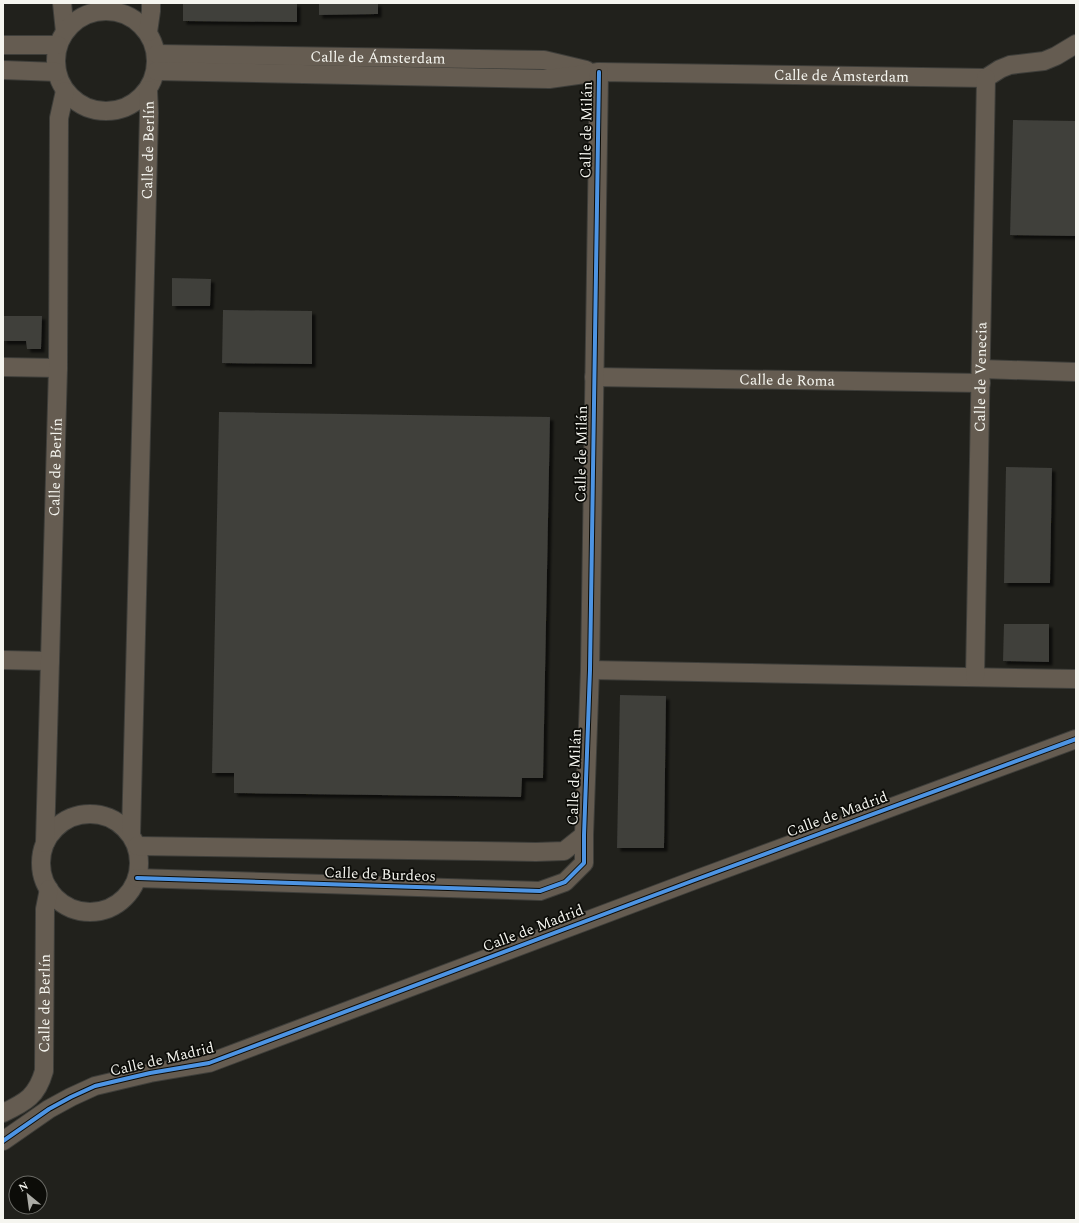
<svg xmlns="http://www.w3.org/2000/svg" width="1079" height="1223" font-family="Spectral,serif">
  <defs>
    <filter id="shadow"><feDropShadow dx="3.5" dy="3.5" stdDeviation="1" flood-color="#0009"/></filter>
  </defs>
  <rect width="100%" height="100%" fill="#21211c"/>
  <path fill="#3f3f3b" filter="url(#shadow)" d="M183,3H297V22L183,21Z
    M319,3H378V14L319,15Z
    M1013,120L1076,121V236L1010,235Z
    M172,278L211,279L210,306H172Z
    M223,310L312,311V364L222,363Z
    M3,316H42L41,349H27L26,341H3Z
    M219,412L550,417L543,778H522L521,797L234,793V773H212Z
    M1006,467L1052,468L1050,583H1004Z
    M1004,624H1049V662L1003,661Z
    M620,695L666,696L664,848H617Z"/>
  <g fill="none" stroke-linecap="round" stroke-linejoin="round">
    <defs>
      <g id="minor">
        <path d="M62,3L65,32"/>
        <circle cx="106" cy="61" r="50"/>
        <path d="M148,32L151,11V3"/>
        <path d="M3,45H58"/>
        <path id="s1" d="M157,54L544,60L586,70"/>
        <path d="M3,70L57,72"/>
        <path id="s2" d="M156,71L549,79L599,72L986,78L1000,69L1010,65L1044,61L1056,56L1076,44"/>
        <path d="M3,367L58,368"/>
        <path d="M981,369L1076,372"/>
        <path id="s3" d="M594,377L981,383"/>
        <path d="M3,660L50,661"/>
        <path d="M590,670L1076,679"/>
        <path id="s4" d="M975,677L986,78"/>
        <circle cx="90" cy="863" r="49"/>
        <path id="s5" d="M131,835L149,113L148,90"/>
        <path id="s6" d="M45,843L58,368L59,118L65,91"/>
        <path d="M137,846L536,852L564,851L584,835"/>
        <path d="M137,878L540,891L565,882L584,863V835L590,670L599,72"/>
        <path id="s7" d="M3,1113C26,1102 37,1096 44,1071L45,909L49,889"/>
        <path d="M3,1141L49,1109L71,1097L95,1086L150,1073L209,1063L692,881L1076,739"/>
      </g>
    </defs>
    <use href="#minor" stroke="#3e3e3a" stroke-width="20"/>
    <use href="#minor" stroke="#655c51" stroke-width="18"/>
    <defs>
      <path id="cycleway" d="M137,878L540,891L565,882L584,863V835L590,670L599,72
        M3,1141L49,1109L71,1097L95,1086L150,1073L209,1063L692,881L1076,739"/>
    </defs>
    <use href="#cycleway" stroke="#0c0c08" stroke-width="6"/>
    <use href="#cycleway" stroke="#4d94e3" stroke-width="4"/>
  </g>
  <g text-anchor="middle" stroke-width="3.5" stroke-linejoin="round" paint-order="stroke">
    <g font-size="15" fill="#f5f5ef" stroke="#0c0c08">
      <text dy="5" stroke="none"><textPath href="#s1" startOffset="221">Calle de Ámsterdam</textPath></text>
      <text dy="5" stroke="none"><textPath href="#s2" startOffset="686">Calle de Ámsterdam</textPath></text>
      <text transform="translate(586 130) rotate(-89)" y="5">Calle de Milán</text>
      <text dy="5" stroke="none"><textPath href="#s5" startOffset="685">Calle de Berlín</textPath></text>
      <text dy="5" stroke="none"><textPath href="#s4" startOffset="300">Calle de Venecia</textPath></text>
      <text dy="5" stroke="none"><textPath href="#s3" startOffset="193">Calle de Roma</textPath></text>
      <text transform="translate(581 454) rotate(-89)" y="5">Calle de Milán</text>
      <text dy="5" stroke="none"><textPath href="#s6" startOffset="376">Calle de Berlín</textPath></text>
      <text transform="translate(574 777) rotate(-88)" y="5">Calle de Milán</text>
      <text transform="translate(837 814) rotate(-20)" y="5">Calle de Madrid</text>
      <text transform="translate(380 874) rotate(2)" y="5">Calle de Burdeos</text>
      <text transform="translate(533 928) rotate(-21)" y="5">Calle de Madrid</text>
      <text dy="5" stroke="none"><textPath href="#s7" startOffset="129">Calle de Berlín</textPath></text>
      <text transform="translate(162 1059) rotate(-13)" y="5">Calle de Madrid</text>
    </g>
  </g>
  <rect width="1079" height="1223" fill="none" stroke="#f5f5ef" stroke-width="8"/>
  <g transform="translate(28 1195) rotate(331)"><circle r="19" fill="#0c0c08" stroke="#696964"/>
  <path d="M0-3L7 15L0 10L-7 15Z" fill="#ababa5"/>
  <text y="-6" font-size="11" font-weight="bold" text-anchor="middle" fill="#f5f5ef">N</text>
  </g>
</svg>
